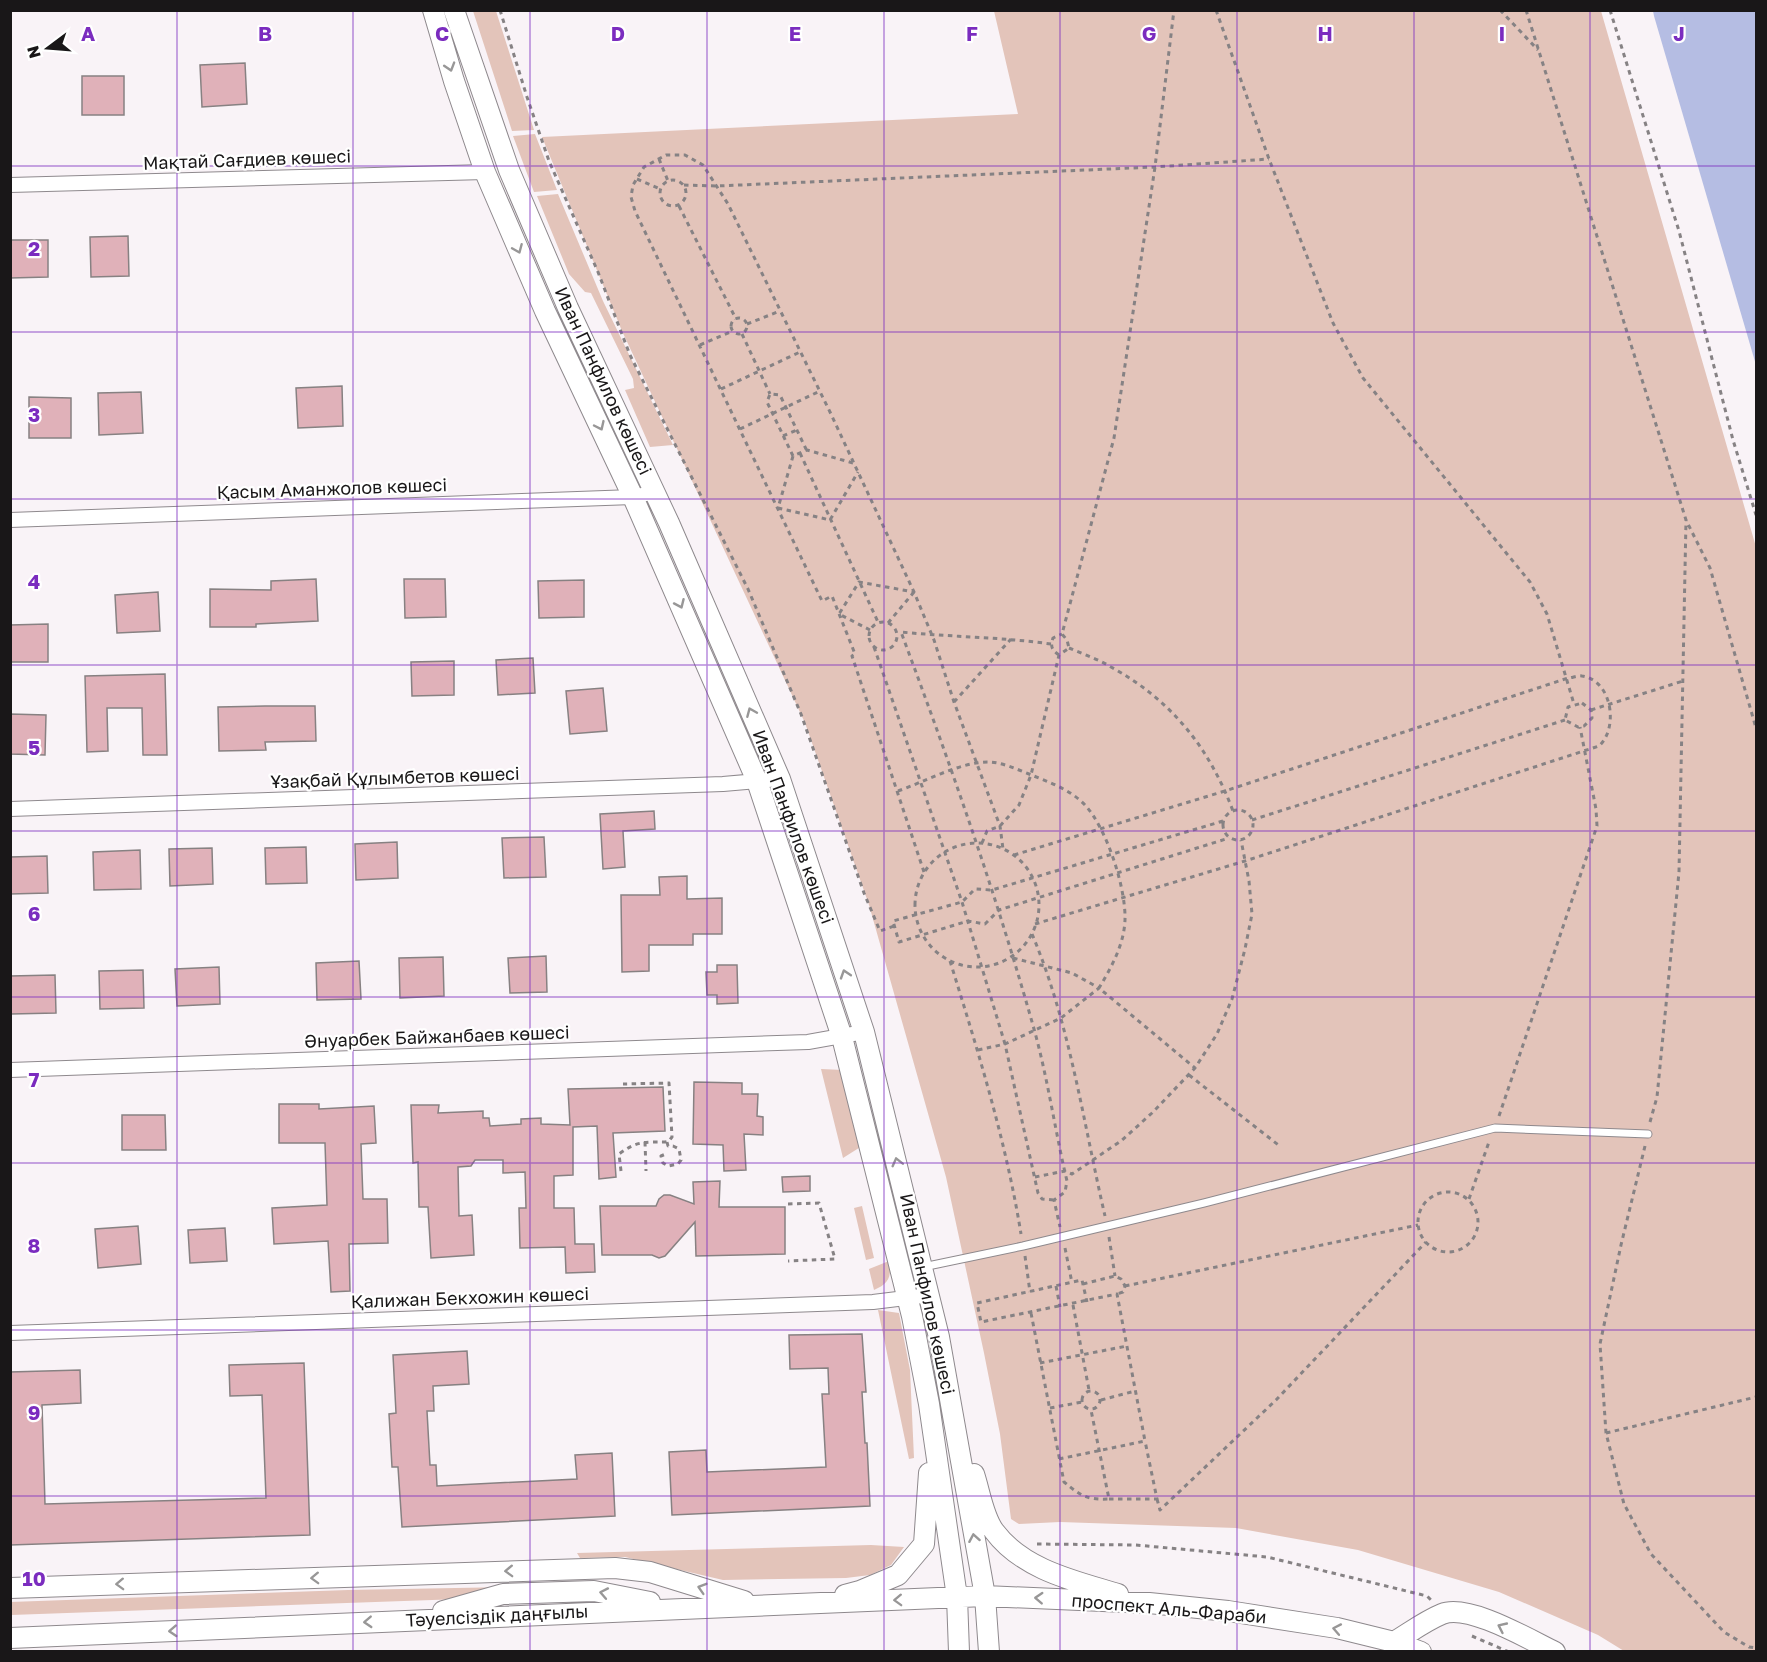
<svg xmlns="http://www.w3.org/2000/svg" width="1767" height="1662" font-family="'Golos Text',sans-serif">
  <rect width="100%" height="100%" fill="#f9f3f7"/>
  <path fill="#e3c4ba" d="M473,11H496L534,130L512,131Z
    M994,11H1601L1756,547V1651H1624L1598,1635L1499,1592L1358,1550L1236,1528L1060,1522L1019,1524L1011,1519L1000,1434L984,1353L946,1177L869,905L805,723L622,331L542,137L1018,114Z
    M535,134L557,190L534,192L513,136Z
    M558,194L603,301L673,445L650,447L625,390L634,388L633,379L591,293L585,292L569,274L537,196Z
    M821,1069L843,1070L862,1146L843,1158Z
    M862,1206L874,1258L866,1260L854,1208Z
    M889,1261C892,1276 889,1284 874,1290L869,1269Z
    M878,1310L899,1313L910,1370L914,1458L909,1459Z
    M871,1545L904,1547L891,1565L870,1575L846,1578L723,1580L625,1557L580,1558L577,1553Z
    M509,1587L461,1599L11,1615L10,1602L348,1590Z"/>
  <path fill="#b5bde3" d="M1653,11H1756V365L1654,16Z"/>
  <path fill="#e0b1b9" stroke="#878182" stroke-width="1.5" d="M245,63L247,104L202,107L200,65Z
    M82,76H124V115H82Z
    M128,236L129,276L91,277L90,237Z
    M10,240H48V277L10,278Z
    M342,386L343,426L298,428L296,388Z
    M141,392L143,433L99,435L98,393Z
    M29,397L71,398V438H29Z
    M316,579L318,621L256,624V627H210V589L271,590V581Z
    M404,579H445L446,617L405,618Z
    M584,580V617L539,618L538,581Z
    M158,592L160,631L117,633L115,595Z
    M48,624V662H10V625Z
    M533,658L535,693L498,695L496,660Z
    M454,661V695L412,696L411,662Z
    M165,674L167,755H143L142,708H107L108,751L87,752L85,676Z
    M603,688L607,731L570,734L566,691Z
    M265,706H315L316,741L265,742L266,750L219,751L218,707Z
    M10,714L46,715L45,755L10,754Z
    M654,811L655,829L623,831L625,867L603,869L600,814Z
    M544,837L546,877L504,878L502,838Z
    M397,842L398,878L356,880L355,844Z
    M306,847L307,883L266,884L265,848Z
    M212,848L213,884L170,886L169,849Z
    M140,850L141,889L94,890L93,852Z
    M47,856L48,893L10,894V857Z
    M687,876V899L722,898V934H693V945H649V971L622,972L621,895H660L659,877Z
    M546,956L547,992L510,993L508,958Z
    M443,957L444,996L400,998L399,958Z
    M359,961L361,999L317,1000L316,963Z
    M717,965H737L738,1003L717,1004V995H707L706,972H717Z
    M219,967L220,1004L177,1006L175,969Z
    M143,970L144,1008L100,1009L99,971Z
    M55,975L56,1013L11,1014L10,976Z
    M694,1082L742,1083V1094H758L757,1116L763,1117V1135L744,1134L746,1170L724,1171L723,1145L693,1144Z
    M663,1087L665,1131L613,1133L616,1177L599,1179L597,1126L573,1127V1175L554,1176V1208H574L575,1244H594L595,1272L566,1273L565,1247L520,1248L519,1208H526L525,1172L503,1173V1160H475L471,1166L458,1167L459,1216L472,1215L474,1255L431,1258L428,1207H419L418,1162L413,1163L411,1105H439L438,1113L483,1111V1118H489L490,1126L521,1124V1119L541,1118V1124L570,1125L568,1089Z
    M279,1104H319V1109L374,1106L376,1143L361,1144L363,1199H387L388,1243L349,1244L350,1291L331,1292L328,1241L274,1244L272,1208L327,1205L325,1143H279Z
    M122,1115H165L166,1150H122Z
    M810,1176V1191L783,1192L782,1177Z
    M720,1181L719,1207H785V1254L696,1256L695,1222L665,1256L659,1258L652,1255H602L600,1206H656L659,1199L664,1195H670L694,1204L693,1182Z
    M138,1226L141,1264L98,1268L95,1229Z
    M225,1228L227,1261L190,1263L188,1230Z
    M862,1334L866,1392H862L865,1443H867L870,1506L672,1515L669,1452L706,1450L707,1472L826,1467L822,1394H829L828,1368L790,1369L789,1335Z
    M467,1351L469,1384L433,1386L434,1411H427L430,1465H436L437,1486L577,1479L575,1455L612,1453L615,1516L402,1527L398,1467H392L389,1414L396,1413L393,1355Z
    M304,1363L310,1535L10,1545V1372L80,1370L81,1403L42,1405L45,1504L266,1498L262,1395L230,1396L229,1365Z"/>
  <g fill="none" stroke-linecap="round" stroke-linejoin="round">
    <defs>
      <path id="lane" d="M923,1267L1023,1246L1204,1203L1495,1128L1648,1134"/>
      <path id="street" d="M10,185L485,172
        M10,520L633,497L655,492
        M10,809L723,784L780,779
        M10,1070L808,1042L864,1032
        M10,1333L873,1302L930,1295"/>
      <path id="secondary" d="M433,10L454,81L485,172L545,311L633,497L757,781L842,1037L912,1316L929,1404L957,1597L959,1652
        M454,10L509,170L568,308L669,523L780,779L864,1032L939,1337L985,1596L989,1652
        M974,1474C980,1492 983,1516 994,1531C1023,1570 1075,1581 1118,1594
        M10,1588L615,1568L650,1572L744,1601
        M845,1595L860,1591L898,1575L924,1544L929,1473
        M443,1611L503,1594L594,1591L650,1602
        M10,1638L985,1596L1149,1603L1228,1611L1337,1628L1394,1642L1421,1652
        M1394,1642C1409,1633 1425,1621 1442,1614C1468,1603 1530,1640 1555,1652"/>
    </defs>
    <use href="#lane" stroke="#8e898d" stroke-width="9"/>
    <use href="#street" stroke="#8e898d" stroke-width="16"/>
    <use href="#secondary" stroke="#8e898d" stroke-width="22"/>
    <path stroke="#868284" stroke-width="3" stroke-dasharray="4.5 4.5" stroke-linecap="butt" d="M500,10L527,97L549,161L598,272L630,355L748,589L801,714L864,893L880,931L894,926
      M1216,10L1269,159L1333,323L1363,378L1530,582L1547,614L1574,704
      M1500,10L1538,50
      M1526,10L1686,520L1710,568L1756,728
      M1610,10L1679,231L1733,440L1756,515
      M659,159L668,181
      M637,179L660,189
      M660 193a13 13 0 1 1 26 0a13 13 0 1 1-26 0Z
      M684,185L717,186L1155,167L1269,159
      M679,206L736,319
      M731 326a8 8 0 1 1 16 0a8 8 0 1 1-16 0Z
      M747,324L780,311
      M742,334L770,394
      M700,345L733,331
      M721,389L800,352
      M740,429L820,391
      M783,436L797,430
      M800,453L878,622
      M793,456L767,402L770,394L780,395L806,449
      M853,463L807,450L793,456L778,508L830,520L858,472
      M869 636a14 14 0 1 1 28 0a14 14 0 1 1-28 0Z
      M888,623L914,592
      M870,630L839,614L859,582L914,592
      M1051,644C1001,637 951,637 901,632C950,763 996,894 1034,1029C1048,1079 1055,1131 1067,1181L1065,1192L1054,1200L1060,1227
      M874,647L962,902L1005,1044L1038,1193L1042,1199L1054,1200
      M1069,648C1083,654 1098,659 1111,667C1171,700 1209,747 1233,811
      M1059,655C1052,650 1050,647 1053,638L1062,634
      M954,702L1011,639
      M1582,703L1591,710L1592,718L1584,726L1578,727L1565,720L1568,707Z
      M1591,710L1683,681
      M898,791C924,782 962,761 990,762C1004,763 1016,769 1029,774C1048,782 1070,789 1085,805C1107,829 1126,888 1125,920C1124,945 1111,968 1099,988L1195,1068
      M1223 825a15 15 0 1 1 30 0a15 15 0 1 1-30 0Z
      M1252,820L1565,720
      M1223,821L992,890L975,889L962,902L893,921L899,942L968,921L985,924L999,910L1229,838
      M915 905a62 62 0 1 1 124 0a62 62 0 1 1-124 0Z
      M982,843L987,831L1000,826L1019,805L1031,775L1059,655L1069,648L1067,640L1062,634L1114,438L1155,167L1174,10
      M1014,855L1225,791L1568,678C1572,678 1578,675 1582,676C1612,680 1619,728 1599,746L1245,861L1035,924
      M924,872L852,656L855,654L832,596L822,601L635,211L631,197L633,185L644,167L666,155H685L703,165L728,204L830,412L914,592L934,640L954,702L1000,826L1003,849
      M1032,934C1070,1024 1083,1121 1105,1216
      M950,961C978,1051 1006,1141 1021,1234
      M978,1050L1005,1044L1061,1018L1099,988L1072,973L1013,958
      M1189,1075L1281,1147
      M1499,1116L1597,826L1596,809L1580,727
      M1650,1122L1657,1097L1679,872L1686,520
      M645,1142L646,1171
      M667,1142L668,1146H673L679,1149L681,1160L678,1164L668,1166L663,1163L661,1156L668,1153
      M1645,1146L1621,1245L1600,1344L1606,1433L1624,1504L1651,1554L1724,1632L1749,1647L1756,1648
      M621,1171L619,1154C637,1141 644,1142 665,1142L669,1141L672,1137L669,1083L623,1084
      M1035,1177L1065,1171L1072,1174L1121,1141L1152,1113L1195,1068L1217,1034L1232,999L1245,949L1252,914L1249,881L1241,840
      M1418 1222a30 30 0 1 1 60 0a30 30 0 1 1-60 0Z
      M1469,1199L1489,1142
      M788,1204L819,1203L835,1259L788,1261
      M1109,1237L1115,1276
      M1065,1248L1072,1283
      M1025,1256L1030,1292
      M1083,1284L1115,1276L1121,1279L1125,1286L1123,1292L1117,1294
      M1056,1286L1060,1307
      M1125,1286L1418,1225
      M1073,1305L1089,1390
      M1031,1313L1064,1482C1081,1496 1087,1500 1109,1499L1091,1410
      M1040,1363L1127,1346
      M1082 1400a9 9 0 1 1 18 0a9 9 0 1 1-18 0Z
      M1101,1400L1135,1391
      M1050,1408L1082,1402
      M1606,1433L1756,1397
      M1059,1459L1145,1441L1117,1294L981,1322L977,1303L1082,1280L1087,1302
      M1109,1499H1157L1145,1441
      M1157,1499L1160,1510L1276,1400L1426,1242
      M1037,1544L1136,1545L1267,1557L1427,1596L1431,1600
      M1472,1636L1509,1652"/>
    <use href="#lane" stroke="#fff" stroke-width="7"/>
    <use href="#street" stroke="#fff" stroke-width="14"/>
    <use href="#secondary" stroke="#fff" stroke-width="20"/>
  </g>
  <defs><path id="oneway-chevron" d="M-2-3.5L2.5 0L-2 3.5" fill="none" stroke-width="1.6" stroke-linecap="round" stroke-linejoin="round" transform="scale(1.5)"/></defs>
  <g stroke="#989797">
    <use href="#oneway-chevron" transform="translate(450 67) rotate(73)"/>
    <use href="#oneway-chevron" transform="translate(518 249) rotate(67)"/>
    <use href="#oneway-chevron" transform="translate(600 426) rotate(65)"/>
    <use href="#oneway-chevron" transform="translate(680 604) rotate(66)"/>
    <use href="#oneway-chevron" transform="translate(751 712) rotate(-113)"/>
    <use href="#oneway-chevron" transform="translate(845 974) rotate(-108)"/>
    <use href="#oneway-chevron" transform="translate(897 1162) rotate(-104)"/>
    <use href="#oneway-chevron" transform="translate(974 1538) rotate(-100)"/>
    <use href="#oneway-chevron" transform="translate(509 1571) rotate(178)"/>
    <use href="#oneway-chevron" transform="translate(315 1578) rotate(178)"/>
    <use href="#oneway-chevron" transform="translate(120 1584) rotate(178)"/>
    <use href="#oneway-chevron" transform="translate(702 1588) rotate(-163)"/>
    <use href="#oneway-chevron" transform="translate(604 1593) rotate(-169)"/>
    <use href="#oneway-chevron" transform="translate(1039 1598) rotate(-177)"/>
    <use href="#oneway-chevron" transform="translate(898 1600) rotate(178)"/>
    <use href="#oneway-chevron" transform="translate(368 1622) rotate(177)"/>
    <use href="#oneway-chevron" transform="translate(1502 1627) rotate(-155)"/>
    <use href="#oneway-chevron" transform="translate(1337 1629) rotate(-169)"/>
    <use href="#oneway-chevron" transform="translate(173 1631) rotate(177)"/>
  </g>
  <path fill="none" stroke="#7b2cbf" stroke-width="1.5" stroke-opacity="0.55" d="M177,10V1652M353,10V1652M530,10V1652M707,10V1652M884,10V1652M1060,10V1652M1237,10V1652M1414,10V1652M1590,10V1652M10,166H1756M10,332H1756M10,499H1756M10,665H1756M10,831H1756M10,997H1756M10,1163H1756M10,1330H1756M10,1496H1756"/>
  <g text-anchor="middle" stroke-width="4.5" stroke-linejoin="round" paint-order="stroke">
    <g font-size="18" fill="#191718" stroke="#fff">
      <text transform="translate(247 160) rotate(-2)" y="6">Мақтай Сағдиев көшесі</text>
      <text transform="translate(603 381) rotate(65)" y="6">Иван Панфилов көшесі</text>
      <text transform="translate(332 489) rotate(-2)" y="6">Қасым Аманжолов көшесі</text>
      <text transform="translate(395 778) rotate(-2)" y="6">Ұзақбай Құлымбетов көшесі</text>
      <text transform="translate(793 827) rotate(70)" y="6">Иван Панфилов көшесі</text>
      <text transform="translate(437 1037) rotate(-2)" y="6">Әнуарбек Байжанбаев көшесі</text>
      <text transform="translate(927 1294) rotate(78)" y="6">Иван Панфилов көшесі</text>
      <text transform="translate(470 1298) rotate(-2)" y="6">Қалижан Бекхожин көшесі</text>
      <text transform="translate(1169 1609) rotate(5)" y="6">проспект Аль-Фараби</text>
      <text transform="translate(497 1616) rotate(-3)" y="6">Тәуелсіздік даңғылы</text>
    </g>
  </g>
  <g font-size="20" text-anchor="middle" font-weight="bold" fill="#7b2cbf" stroke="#fff" stroke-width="4.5" stroke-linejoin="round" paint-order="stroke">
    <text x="88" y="41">A</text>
    <text x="265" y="41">B</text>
    <text x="442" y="41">C</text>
    <text x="618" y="41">D</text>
    <text x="795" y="41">E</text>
    <text x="972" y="41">F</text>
    <text x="1149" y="41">G</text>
    <text x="1325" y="41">H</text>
    <text x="1502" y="41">I</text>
    <text x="1679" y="41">J</text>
    <text x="34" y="256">2</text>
    <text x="34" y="422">3</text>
    <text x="34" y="589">4</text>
    <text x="34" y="755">5</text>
    <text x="34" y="921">6</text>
    <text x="34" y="1087">7</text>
    <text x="34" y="1253">8</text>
    <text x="34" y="1420">9</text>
    <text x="34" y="1586">10</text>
  </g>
  <rect width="1767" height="1662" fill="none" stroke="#191718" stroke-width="24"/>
  <g transform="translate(48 48) rotate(254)" stroke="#ffffff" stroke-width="4.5" paint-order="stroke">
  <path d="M0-4.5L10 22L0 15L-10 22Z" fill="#191718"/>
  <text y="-9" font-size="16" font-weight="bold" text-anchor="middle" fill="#191718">N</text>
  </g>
</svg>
